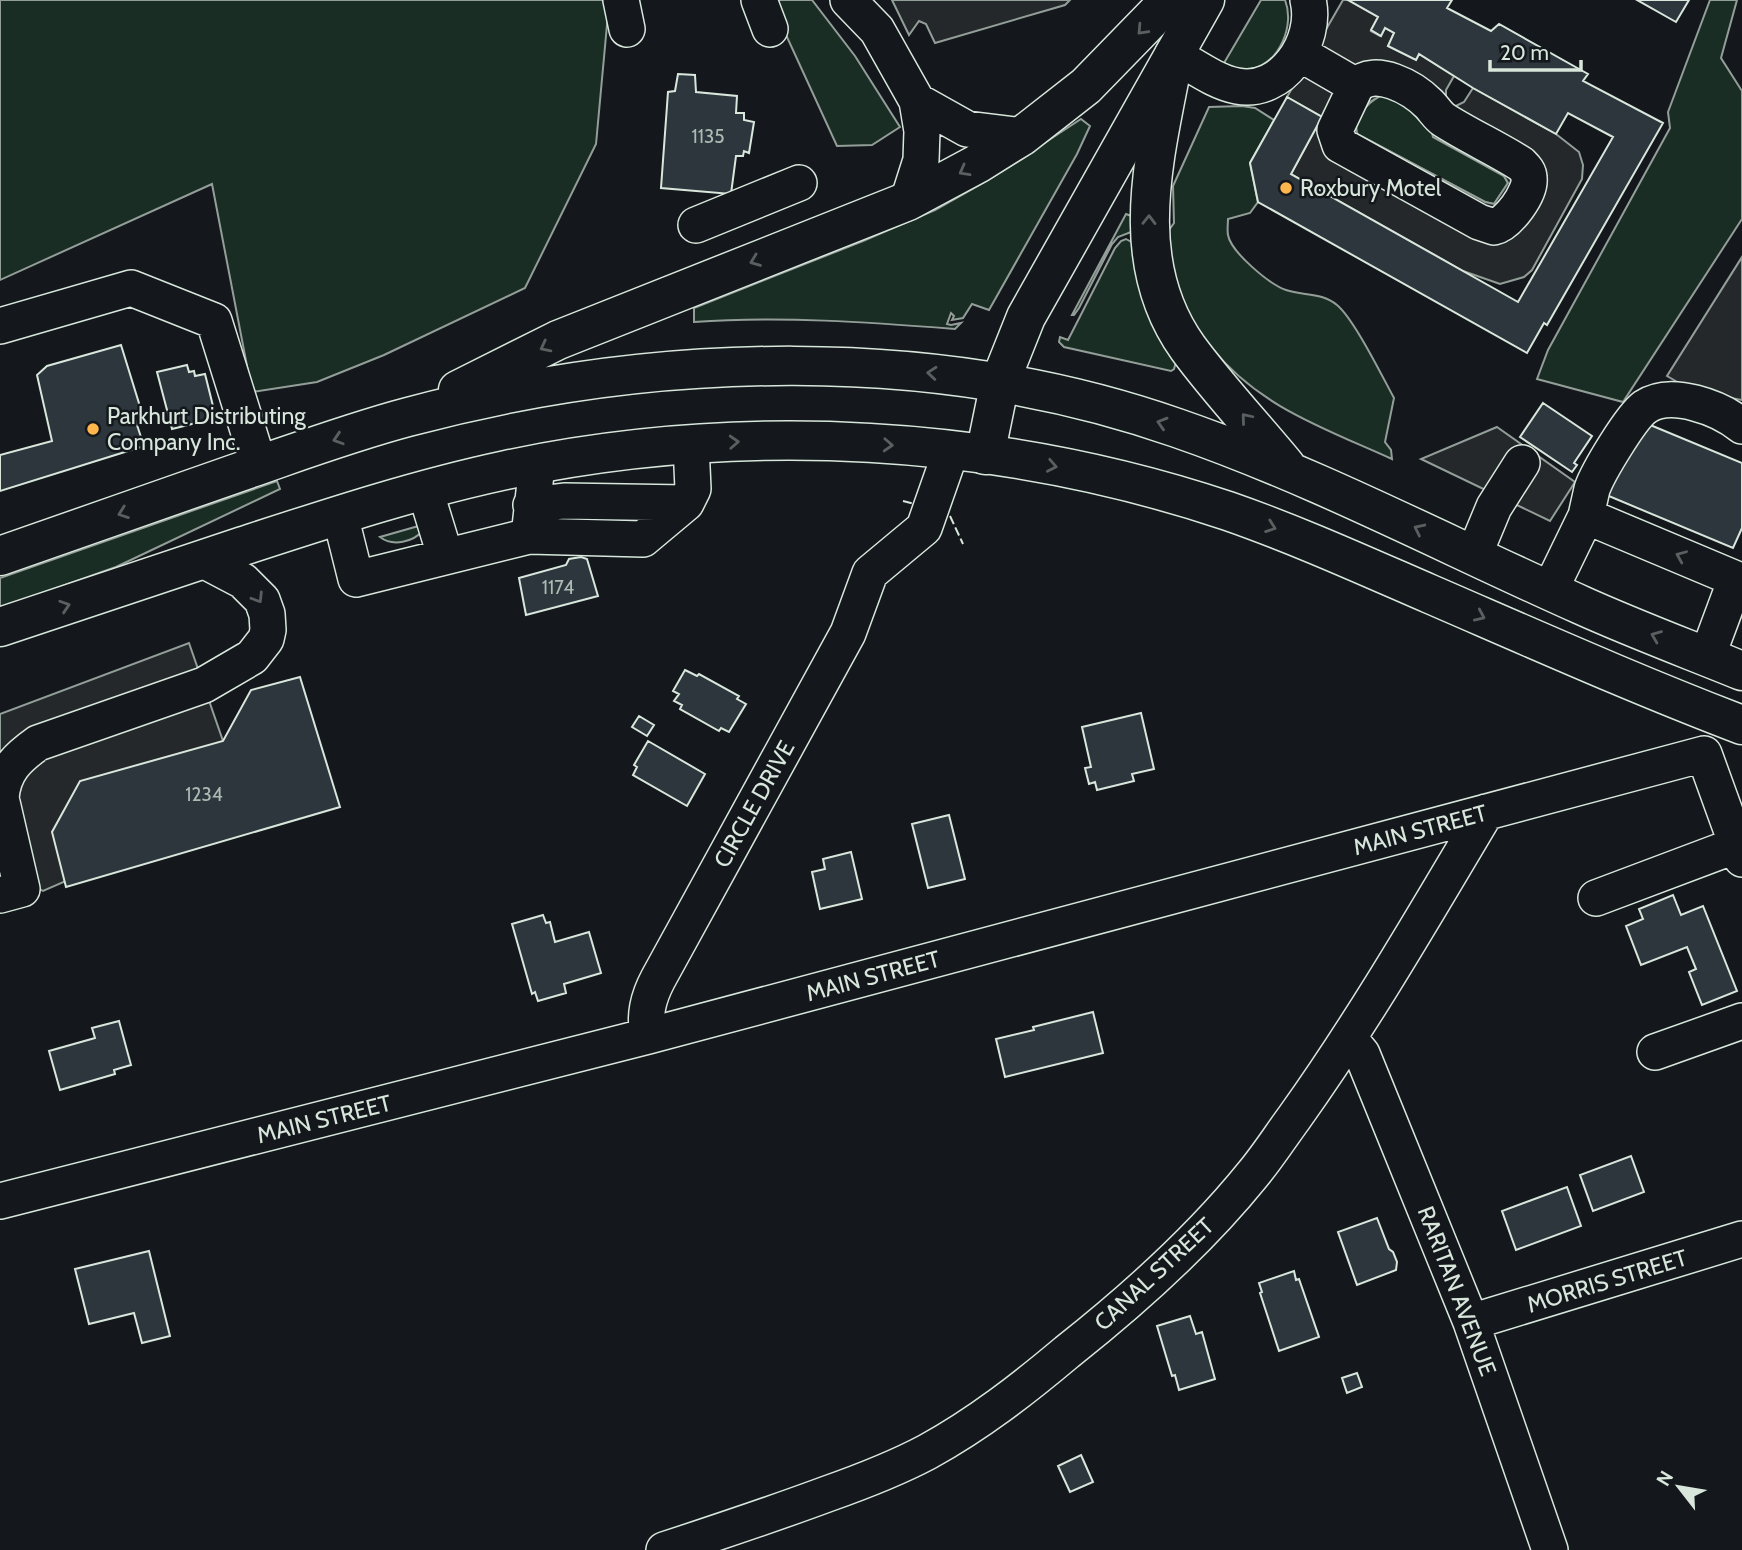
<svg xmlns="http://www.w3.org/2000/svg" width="1742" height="1550" font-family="Cabin,sans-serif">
  <rect width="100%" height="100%" fill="#14181c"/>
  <path fill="#1a2d24" stroke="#939e99" stroke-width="2" d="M0,0H603L608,14L596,144L525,288L384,355L317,382L252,392L212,184L0,280Z
    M770,0H812L855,56L900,127L872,145L837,146Z
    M1261,0H1285C1295,25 1280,63 1251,69C1242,72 1233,67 1224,63Z
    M1710,0H1737L1721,58L1742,91V219L1623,402L1537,379L1548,350L1670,128L1668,112Z
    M1380,96L1394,98L1504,176L1508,183L1494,204L1485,202L1357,134C1352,119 1367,103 1380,96Z
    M1242,106L1255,108L1274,120L1250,163L1258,202L1250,213L1228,219C1228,224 1227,230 1228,235C1231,252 1269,284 1286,290C1303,296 1322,292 1337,305C1354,319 1382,376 1394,398L1385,442L1391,450L1392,459C1326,429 1259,407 1212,348C1206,340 1198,332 1193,323C1178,296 1172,266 1164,237L1174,223L1173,186L1209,107Z
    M1081,119L1090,126L1077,154L989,310L972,304L963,318L952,320L954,316L951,313L947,324L951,325L961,323L955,329C868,322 781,316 694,322V308L863,241L935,210L985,182Z
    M1126,214L1134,217L1131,232L1118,237L1112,244L1079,308L1074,315H1072Z
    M1126,239L1135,244L1176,362L1174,369L1171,371L1064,347L1059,342L1060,337L1068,340L1115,248L1121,241Z
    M277,481L280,489L116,567L0,608V578Z
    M422,525L424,530C413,542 393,547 380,537Z"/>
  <path fill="#24282b" stroke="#939e99" stroke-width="2" fill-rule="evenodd" d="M892,0H1070L1065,5L935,43L926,24L919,21L909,35Z
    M1343,0H1348L1378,17L1371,31L1380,36L1385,28L1394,33L1388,46L1416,60L1419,54L1454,76L1446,90V97L1451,105L1456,106L1464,102L1473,88L1556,134L1579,152L1583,165L1582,179L1532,270L1524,277L1500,284L1463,271L1291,174L1322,117L1287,97ZM1380,96L1395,98L1410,108L1431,129L1433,137L1504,176L1508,183L1494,204L1485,202L1357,134L1356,125L1362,112L1370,102Z
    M1742,257V400L1693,391L1667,376Z
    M1497,427L1575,482L1550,521L1421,459Z
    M189,643L223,741L66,881L43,891L5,868L0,869V714Z"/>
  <path fill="#2c363c" stroke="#d8e6dc" stroke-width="2" d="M1348,0H1452L1447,8L1491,31L1499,24L1588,74L1583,81L1663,123L1547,325L1544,323L1527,353L1258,202L1250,163L1287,97L1322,117L1291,174L1518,302L1613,137L1568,113L1556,134L1473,88L1419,54L1416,60L1388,46L1394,33L1385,28L1381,36L1371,30L1378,17Z
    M1637,0H1689L1676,22Z
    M678,74L695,75L696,92L737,96L736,113H744V120L754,122L749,153L744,151L743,156H736L731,194L661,188L668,92L675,91Z
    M121,345L142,413L134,416L144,446L0,491V455L52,441L37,375L47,366Z
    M187,365L189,372L194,371L195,376L205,374L216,418L172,429L157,372Z
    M1543,403L1592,436L1574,463L1577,465L1572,472L1520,437Z
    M1643,422L1742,463V528L1733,548L1604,494Z
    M581,557L587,559L598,596L526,615L519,578L566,565L569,559Z
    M685,670L697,676L699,674L739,696L737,699L746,704L729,732L721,728L719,731L680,709L682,705L674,701L679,694L673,691Z
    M300,677L340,807L66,887L52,832L80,781L223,741L251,690Z
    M1141,713L1154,769L1132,774L1134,781L1097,790L1095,782L1089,784L1085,768L1091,767L1082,727Z
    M639,716L654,725L647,736L632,727Z
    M648,741L705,774L687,806L633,775L637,767L634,765Z
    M949,815L965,879L928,888L912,824Z
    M851,852L862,899L820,909L812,872L825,869L823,859Z
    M1673,895L1681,915L1703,906L1737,991L1702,1005L1689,972L1696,969L1687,947L1641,965L1626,926L1643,919L1639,909Z
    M543,915L546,923L550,922L555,942L589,932L601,973L564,984L566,993L538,1001L535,992L532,994L512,924Z
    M1093,1012L1103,1053L1005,1077L996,1039L1034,1030L1033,1027Z
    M119,1021L131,1065L114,1070L115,1074L60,1090L49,1051L95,1038L92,1028Z
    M1631,1156L1644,1192L1593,1211L1580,1175Z
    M1567,1187L1581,1226L1516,1250L1502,1211Z
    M1377,1218L1389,1249L1393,1252L1397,1262L1396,1270L1357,1285L1338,1232Z
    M149,1251L170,1336L142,1343L134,1313L89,1324L75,1269Z
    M1294,1271L1296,1280L1299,1279L1319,1337L1279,1351L1260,1293L1262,1292L1259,1283Z
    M1190,1316L1196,1334L1202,1332L1215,1379L1179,1390L1175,1375L1172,1376L1157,1326Z
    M1357,1373L1362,1387L1347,1393L1342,1378Z
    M1081,1455L1093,1482L1070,1492L1058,1466Z"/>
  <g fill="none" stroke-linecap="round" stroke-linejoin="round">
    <defs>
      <path id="minor" d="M621,0L627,29
        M759,0L770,29
        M848,0L877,30L917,101L922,131L921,160L908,201
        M1299,53L1356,86C1375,66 1413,88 1429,104C1434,109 1438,116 1444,120C1469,136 1496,148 1521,164C1525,168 1529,172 1529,178C1531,193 1508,224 1494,227L1479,222L1340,145L1335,130L1356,86
        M1174,55C1193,65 1215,82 1237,86C1282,95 1318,41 1308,0
        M917,101L967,129L1022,136
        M696,225L799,183
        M0,326L131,288L214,321L259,465
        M537,465L529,536L643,539L686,503L693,489L691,445
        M425,490L445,555
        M531,505L564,501L686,503
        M340,515L356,579L529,536
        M1586,516C1588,507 1590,498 1592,489C1598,472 1631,417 1645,407C1671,389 1720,408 1742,426
        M1474,555L1494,507L1522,463
        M1550,590L1586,516L1736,579L1707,657
        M1704,754L1742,859
        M0,895L22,889L1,798C3,771 17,758 38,743L204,685L252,657L266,639L268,630L267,614L262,600L243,581L203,560
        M1596,898L1737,845
        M648,1036C644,1015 648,998 658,979L848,633L870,573L924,528L951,451
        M1349,1038L1362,1054L1471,1322L1550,1550
        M1655,1052L1742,1021
        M0,1201L648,1036L1704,754
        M1471,1322L1742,1239
        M664,1550C719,1532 773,1514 827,1494C861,1482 895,1469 927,1452C978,1424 1023,1389 1067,1352C1134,1299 1199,1241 1253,1174C1268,1156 1280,1137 1294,1118C1364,1020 1424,916 1486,812"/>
      <path id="major" d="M985,455L1000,382L1026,317L1205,0"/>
      <path id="highway" d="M1174,55C1156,153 1124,259 1188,348C1218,389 1254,427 1286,466
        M458,390L558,340L908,201L977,164L1022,136L1086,86L1161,9L1200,0
        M0,556C84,527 167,497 251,468C303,450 355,431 408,417C654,351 935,343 1177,428C1316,476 1446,545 1581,605C1634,629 1688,649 1742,671
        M0,627C81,600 162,573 243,546C329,518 417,489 506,470C743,420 998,434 1228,511C1297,535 1363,565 1430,594C1534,639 1637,685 1742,725"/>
    </defs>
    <use href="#minor" stroke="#d8e6dc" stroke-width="38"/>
    <use href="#major" stroke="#d8e6dc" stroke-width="41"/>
    <use href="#highway" stroke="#d8e6dc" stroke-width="41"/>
    <use href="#minor" stroke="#14181c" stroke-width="35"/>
    <use href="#major" stroke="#14181c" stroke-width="38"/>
    <use href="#highway" stroke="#14181c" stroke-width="38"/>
    <path stroke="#d8e6dc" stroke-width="2" stroke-dasharray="9 3.5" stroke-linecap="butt" d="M903,501L915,504
      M950,516L963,544"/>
  </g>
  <defs><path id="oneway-chevron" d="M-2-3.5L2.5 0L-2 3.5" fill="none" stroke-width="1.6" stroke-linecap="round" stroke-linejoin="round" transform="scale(1.75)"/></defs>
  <g stroke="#59605f">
    <use href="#oneway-chevron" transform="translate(1142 30) rotate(133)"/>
    <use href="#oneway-chevron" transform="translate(964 171) rotate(151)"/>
    <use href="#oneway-chevron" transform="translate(1149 220) rotate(-89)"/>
    <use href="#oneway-chevron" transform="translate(755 261) rotate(159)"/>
    <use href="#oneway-chevron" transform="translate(545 347) rotate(153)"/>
    <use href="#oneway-chevron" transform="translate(932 373) rotate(-175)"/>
    <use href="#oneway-chevron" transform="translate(1246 418) rotate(-130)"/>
    <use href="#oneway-chevron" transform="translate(1162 423) rotate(-163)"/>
    <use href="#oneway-chevron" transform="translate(338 439) rotate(162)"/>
    <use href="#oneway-chevron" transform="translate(734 442) rotate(-3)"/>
    <use href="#oneway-chevron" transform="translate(888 445) rotate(3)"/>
    <use href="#oneway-chevron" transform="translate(1052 466) rotate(11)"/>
    <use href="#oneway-chevron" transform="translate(123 513) rotate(160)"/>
    <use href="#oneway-chevron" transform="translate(1271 527) rotate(20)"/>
    <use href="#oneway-chevron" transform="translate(1419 529) rotate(-154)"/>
    <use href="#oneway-chevron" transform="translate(1681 556) rotate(-157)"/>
    <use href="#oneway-chevron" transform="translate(258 598) rotate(58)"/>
    <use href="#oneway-chevron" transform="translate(65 606) rotate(-18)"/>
    <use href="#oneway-chevron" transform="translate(1480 616) rotate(24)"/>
    <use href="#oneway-chevron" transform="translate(1656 636) rotate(-158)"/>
  </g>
  <g fill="#ffb74d" stroke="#14181c" stroke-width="2.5">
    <circle cx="1286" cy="188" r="7"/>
    <circle cx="93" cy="429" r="7"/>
  </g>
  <g text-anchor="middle" stroke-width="5" stroke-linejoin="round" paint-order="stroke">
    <g font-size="19" fill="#adbab4">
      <text x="708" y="143">1135</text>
      <text x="558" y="594">1174</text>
      <text x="204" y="801">1234</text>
    </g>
    <g font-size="23" fill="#d8e6dc" stroke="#14181c" text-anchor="start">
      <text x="1300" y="196">Roxbury Motel</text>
      <text x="107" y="424">Parkhurt Distributing<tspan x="107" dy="26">Company Inc.</tspan></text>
    </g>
    <g font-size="23" fill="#d8e6dc" stroke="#14181c">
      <text transform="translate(754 804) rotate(-61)" y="8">CIRCLE DRIVE</text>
      <text transform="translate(1420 830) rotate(-15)" y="8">MAIN STREET</text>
      <text transform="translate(873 976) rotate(-15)" y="8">MAIN STREET</text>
      <text transform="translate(324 1119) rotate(-14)" y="8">MAIN STREET</text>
      <text transform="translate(1154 1274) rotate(-43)" y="8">CANAL STREET</text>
      <text transform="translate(1607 1281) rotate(-17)" y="8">MORRIS STREET</text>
      <text transform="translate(1457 1291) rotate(69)" y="8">RARITAN AVENUE</text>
    </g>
  </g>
  <g transform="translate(1679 1487) rotate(301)" stroke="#14181c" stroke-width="5" paint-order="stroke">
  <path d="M0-5L12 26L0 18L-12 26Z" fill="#d8e6dc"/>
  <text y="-10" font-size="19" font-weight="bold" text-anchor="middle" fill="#d8e6dc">N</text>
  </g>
  <path d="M1490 60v10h91v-10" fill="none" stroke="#d8e6dc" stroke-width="3.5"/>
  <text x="1500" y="60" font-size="21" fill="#d8e6dc" stroke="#14181c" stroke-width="5" paint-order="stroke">20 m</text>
</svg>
